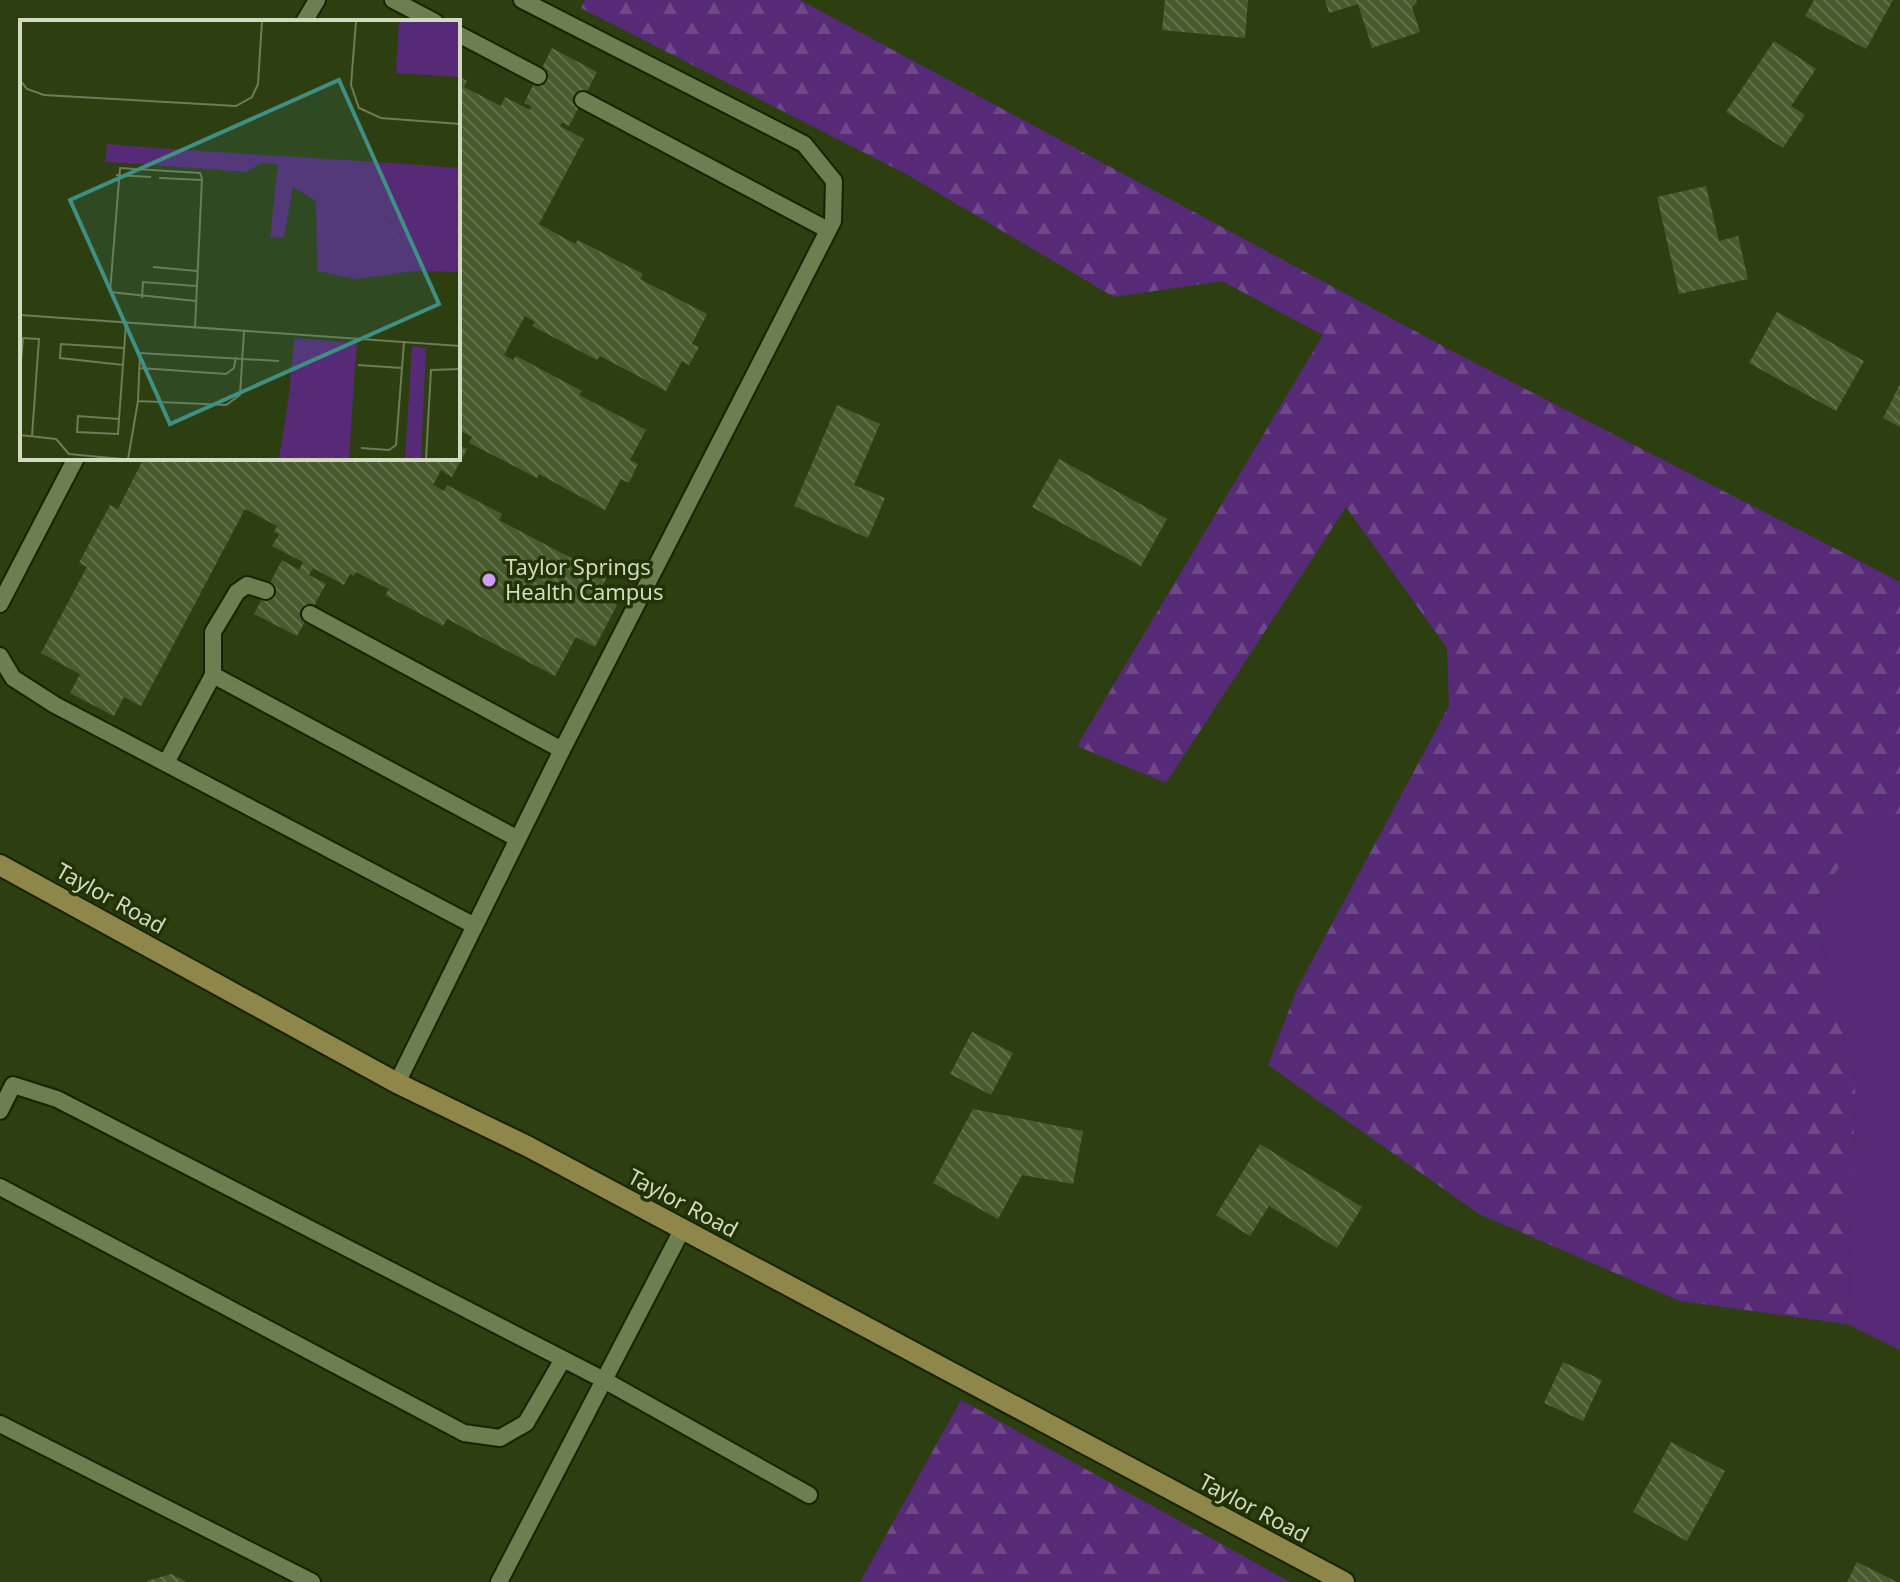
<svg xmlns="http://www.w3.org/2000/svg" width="1900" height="1582" font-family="'Noto Sans',sans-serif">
  <defs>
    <pattern id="forest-firs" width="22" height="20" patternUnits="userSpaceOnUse" patternTransform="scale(2)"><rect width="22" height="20" fill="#572a78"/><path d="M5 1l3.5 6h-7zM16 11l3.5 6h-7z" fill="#6e4889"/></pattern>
    <pattern id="building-back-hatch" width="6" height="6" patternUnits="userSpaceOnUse" patternTransform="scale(2)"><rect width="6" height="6" fill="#485b2f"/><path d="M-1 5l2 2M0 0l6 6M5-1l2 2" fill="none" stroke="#61724b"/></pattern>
  </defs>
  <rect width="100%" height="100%" fill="#2d3e11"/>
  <path fill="#572a78" d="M1878,815L1900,821V1350L1847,1324L1856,1070L1829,992L1817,897Z"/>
  <path fill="url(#forest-firs)" d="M585,0H800L1452,351L1900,582V821L1878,815L1817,897L1829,992L1856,1070L1847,1324L1680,1301L1479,1214L1268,1065L1297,989L1449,706L1447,648L1346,507L1166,783L1077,746L1323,335L1222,281L1114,297L908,175L581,8Z
    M961,1400L1290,1582H860Z"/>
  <path fill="url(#building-back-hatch)" d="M1165,0H1248L1245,38L1162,30Z
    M1325,0H1416L1417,3L1412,7L1420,32L1372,48L1358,4L1329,13Z
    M1814,0H1893L1866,49L1805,16Z
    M1774,41L1816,69L1791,106L1805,115L1783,148L1726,112Z
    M552,48L597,72L569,126L562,122L560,126L584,139L539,224L575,244L578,240L643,274L640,279L707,314L692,344L699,347L689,365L682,361L666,391L600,356L597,360L532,326L535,322L525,316L504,355L513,360L516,356L582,391L579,395L646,430L630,460L638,464L629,483L621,479L605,510L539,474L537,478L469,443L472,437L463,432L458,441V76L467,81L464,87L501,106L505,97L530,110L531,106L524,103Z
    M1706,186L1719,241L1738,236L1748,279L1679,294L1657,197Z
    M1777,312L1864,361L1836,411L1749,363Z
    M1900,384V427L1883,418Z
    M837,405L880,424L854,485L885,498L868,538L794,506Z
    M458,445L467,449L452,477L441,470L433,485L444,491L447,485L502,514L499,520L607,577L598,595L617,605L595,647L576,637L555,676L447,619L443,626L385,595L389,589L356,572L354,576L350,574L344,585L313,568L309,575L326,584L297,636L254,614L282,560L299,570L303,562L272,546L279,534L274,532L277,526L245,509L141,706L124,697L114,716L70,693L80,674L41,653L87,567L79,563L110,505L118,509L144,458H458Z
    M1059,459L1167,519L1141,566L1032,507Z
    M972,1032L1013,1053L991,1095L950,1074Z
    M973,1109L1083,1131L1073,1184L1022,1175L998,1219L933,1183Z
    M1260,1144L1362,1207L1337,1248L1269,1206L1250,1236L1216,1215Z
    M1563,1362L1602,1380L1583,1421L1544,1403Z
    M1671,1442L1725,1471L1687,1541L1633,1512Z
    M1857,1562L1897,1582H1847Z
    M171,1574L187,1582H147V1581Z"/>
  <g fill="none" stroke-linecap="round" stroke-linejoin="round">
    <defs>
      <path id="service" d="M393,0L435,22
        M304,22L317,0
        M458,34L538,76
        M583,100L828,230
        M0,604L76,458
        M310,614L562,750
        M0,656L13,678L55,705L475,926
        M213,675V632L237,592L247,585L266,591
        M166,763L213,675L518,839
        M397,1083L562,750L833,221L834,181L804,144L522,0
        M0,1111L13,1085L57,1099L604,1380L809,1495
        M0,1187L464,1433L500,1438L526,1423L563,1359
        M0,1424L312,1582
        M499,1582L682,1230"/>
      <path id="secondary" d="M0,865L397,1083L527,1146L1344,1582"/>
    </defs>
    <use href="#service" stroke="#172303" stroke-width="20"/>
    <use href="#secondary" stroke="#172303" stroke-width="24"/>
    <use href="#service" stroke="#6b7f51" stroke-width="16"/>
    <use href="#secondary" stroke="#8f8649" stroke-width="20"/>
  </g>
  <circle fill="#d19dfe" stroke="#233305" stroke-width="3" cx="489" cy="580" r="8"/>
  <g text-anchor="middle" stroke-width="7" stroke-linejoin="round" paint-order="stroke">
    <g font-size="22" fill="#cfdac1" stroke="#233305" text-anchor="start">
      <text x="505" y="575">Taylor Springs<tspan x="505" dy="25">Health Campus</tspan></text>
    </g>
    <g font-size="22" fill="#cfdac1" stroke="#233305">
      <text transform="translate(111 898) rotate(29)" y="8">Taylor Road</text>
      <text transform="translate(683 1203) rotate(28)" y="8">Taylor Road</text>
      <text transform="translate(1254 1508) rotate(28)" y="8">Taylor Road</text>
    </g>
  </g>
  <g transform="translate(20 20)">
    <rect width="440" height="440" fill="#2d3e11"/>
    <path d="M87,124L135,128L133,145L85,142ZM402,145L440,148V252L395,251L380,215L364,192L367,177L382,175L397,190ZM392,326L406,328L401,439H385ZM335,346L329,439H259L269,375L306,368Z" fill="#572a78"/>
    <path d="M379,1H440V57L376,53ZM135,128L402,145L397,191L382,175L367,177L364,192L380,215L395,251L336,259L297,251L296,181L273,167L264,217L250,218L258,144L241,143L227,152L133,145ZM274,318L337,323L335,346L306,368L269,375Z" fill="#572a78"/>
    <path fill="none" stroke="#6e7c57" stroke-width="2" d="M336,1L331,65L339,88L361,98L440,104M0,60L7,69L24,75L216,86L232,77L238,64L242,1M96,155L131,157M139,158L182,160M133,247L177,251M122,278L123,262L176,266M0,295L440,326M175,308L182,159L180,153L100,148L90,272L176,281M0,318L19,319L12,416M104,328L41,324L40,338L103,345L106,303M338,345L382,348M120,348L206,354L214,348L216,337M0,353L3,318M118,381L120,333L259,341M99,399L58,396L57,412L98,414L99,399L103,345M0,415L36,419L49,434L102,439M341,428L369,430L376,425L384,322M108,439L118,381L206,385L220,375L224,311M406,439L411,350L440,349"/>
    <path fill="#3f8f83" fill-opacity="0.15" stroke="#3f8f83" stroke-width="4" d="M319,60L419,284L150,404L50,180Z"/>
    <rect width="440" height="440" fill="none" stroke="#cfdac1" stroke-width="4"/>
  </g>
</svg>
